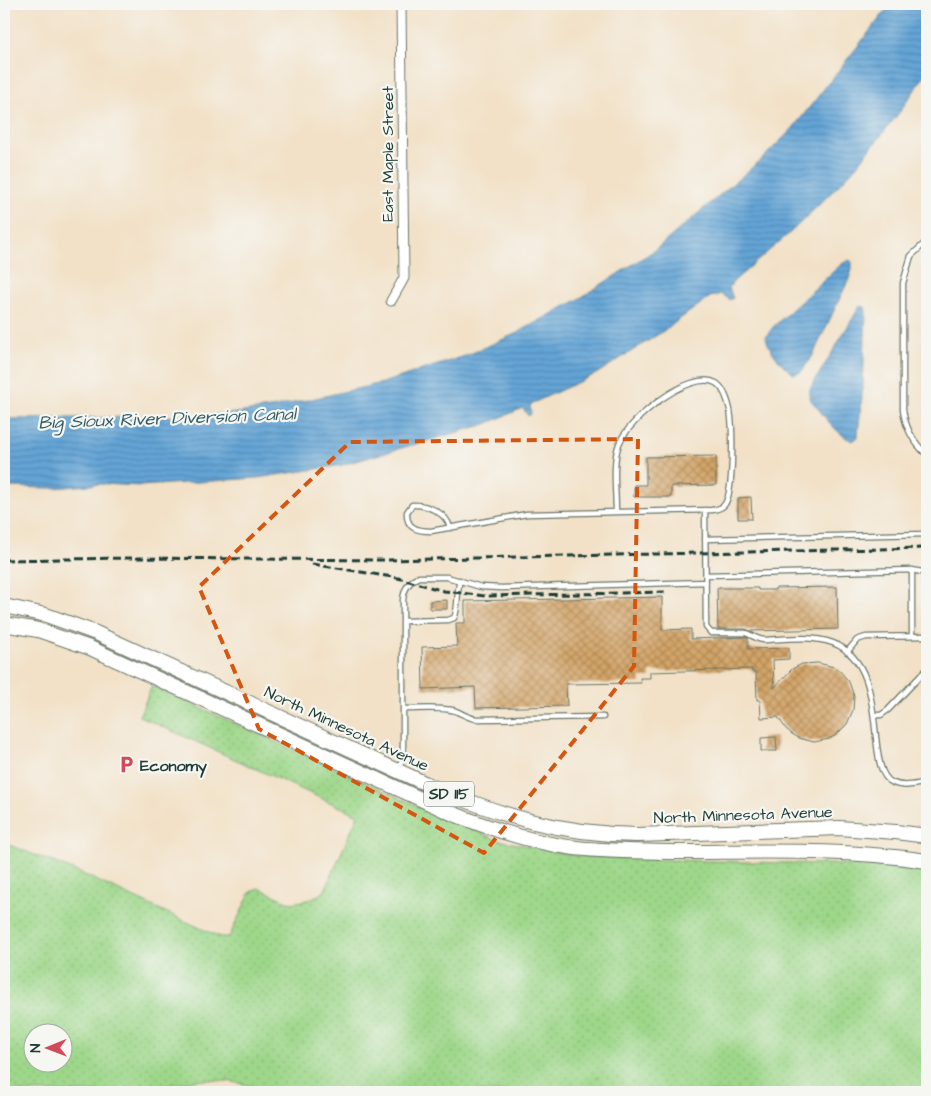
<svg xmlns="http://www.w3.org/2000/svg" width="931" height="1096" font-family="'Architects Daughter',sans-serif">
  <defs>
    <pattern id="grass-dots" width="8" height="8" patternUnits="userSpaceOnUse" patternTransform="scale(1.25)"><rect width="8" height="8" fill="#9ed78a"/><path d="M2 2h.1M6 6h.1" fill="none" stroke="#88b978" stroke-width="1.8" stroke-linecap="round"/></pattern>
    <pattern id="water-rules" width="6" height="5" patternUnits="userSpaceOnUse" patternTransform="scale(1.25)"><rect width="6" height="5" fill="#63a4d6"/><path d="M0 2.5h6" fill="none" stroke="#5187ae"/></pattern>
    <pattern id="building-cross-hatch" width="8" height="8" patternUnits="userSpaceOnUse" patternTransform="scale(1.25)"><rect width="8" height="8" fill="#d4a468"/><path d="M0 0l8 8M0 8l8-8" fill="none" stroke="#ab8756"/></pattern>
  </defs>
  <rect width="100%" height="100%" fill="#f6f6f2"/>
  <filter id="ink" filterUnits="userSpaceOnUse"><feTurbulence type="fractalNoise" baseFrequency=".02" numOctaves="2"/><feDisplacementMap in="SourceGraphic" scale="10" xChannelSelector="R" yChannelSelector="G"/><feConvolveMatrix kernelMatrix="1 2 1 2 8 2 1 2 1" color-interpolation-filters="sRGB"/></filter>
  <filter id="wash" filterUnits="userSpaceOnUse"><feTurbulence type="fractalNoise" baseFrequency=".0096" numOctaves="4" result="noise"/><feDisplacementMap in="SourceGraphic" scale="20" xChannelSelector="R" yChannelSelector="G"/><feGaussianBlur stdDeviation="1.12" result="paint"/><feColorMatrix in="noise" values="0 0 0 0 0 0 0 0 0 0 0 0 0 0 0 0 0 1.4 0 .05"/><feComposite in="paint" operator="in"/></filter>
  <g filter="url(#wash)">
    <rect width="100%" height="100%" fill="#f2e1c7"/>
    <path fill="url(#grass-dots)" stroke="#5e8a5f" fill-rule="evenodd" d="M152,686L442,817L498,840L577,856L637,859L864,865L884,866L927,873V1092H267C231,1076 185,1076 149,1092H4V843L78,872L220,937H229L250,893L259,888L291,903L308,900L324,892L358,815L139,716ZM32,1034H62V1064H32Z"/>
    <path fill="url(#water-rules)" stroke="#417085" d="M891,4H927V72L899,113L855,168L830,194L792,231L734,281L729,288L733,298L730,300L721,294L710,297L662,332L596,374L531,404L530,406L531,414L528,416L523,408L486,424L342,465L257,478L141,486L102,484L54,488L4,487V419L192,416L237,413L276,407L382,383L465,356L515,334L577,300L655,250L762,159L793,128Z
      M850,260L852,262V270L849,279L812,357L801,372L794,374C783,367 767,349 766,336L774,326L836,269L843,263Z
      M860,306L865,307L866,312L863,386L858,435L856,439L852,441C835,433 823,414 810,399V389Z"/>
    <g id="blocks">
      <path fill="url(#building-cross-hatch)" d="M716,456V485L671,486V497H634V485H646V457Z
        M751,497L752,519H738V498Z
        M837,587L838,629L750,631L746,629H718L717,588H758V590H775V588Z
        M662,597V630L691,629V639L745,637L748,638V649L789,648V659L773,660L774,688L792,669L802,664L818,663L834,667L840,671L849,682L854,696L853,710L847,724L836,735L829,739L814,742L799,738L792,734L786,729L778,717L761,718L760,700H757L756,672H752V669L650,672V678H640L641,683L566,684L567,706L476,708L475,687L423,689L422,647L457,646L456,623H465V601Z
        M447,600V609H430V601Z
        M776,737L777,751H761V738Z"/>
    </g>
  </g>
  <g filter="url(#ink)">
    <use href="#blocks" fill-opacity="0" stroke="#697667" stroke-width="1"/>
    <g fill="none" stroke-linecap="round" stroke-linejoin="round">
      <defs>
        <path id="lane" d="M927,241L911,256L903,283V409C905,428 913,442 927,455
          M705,510L706,627L711,633H746L759,639L764,640C786,639 812,635 833,643C893,666 862,771 893,783C904,788 917,784 927,782
          M450,528C447,513 427,504 412,505L407,512C406,528 417,531 431,531L527,514L712,510C716,509 722,509 725,504C734,490 733,427 730,410C728,401 724,388 716,383C690,369 628,420 619,444C612,462 616,492 616,512
          M705,539L927,534
          M912,570V636
          M706,575L912,570L927,573
          M403,621L448,620L454,618C459,610 456,592 460,580
          M847,652L857,640L866,637L927,636
          M403,709C419,709 436,707 452,710C461,712 468,719 478,719L603,717
          M874,715H881L888,710L927,669
          M398,770L402,761L403,745V600C404,589 409,581 419,577H447L481,587L502,588L706,582"/>
        <path id="street" d="M391,301L404,278L401,4"/>
        <path id="primary" d="M4,606L46,615L96,633L431,786C501,816 560,834 637,835L839,828L896,832L927,836
          M4,624L38,630L90,648L449,812C488,828 527,841 568,847C603,852 639,851 674,852C758,852 844,848 927,861"/>
      </defs>
      <use href="#lane" stroke="#697667" stroke-width="7"/>
      <use href="#street" stroke="#697667" stroke-width="11"/>
      <use href="#primary" stroke="#697667" stroke-width="16"/>
      <use href="#lane" stroke="#fff" stroke-width="4.5"/>
      <use href="#street" stroke="#fff" stroke-width="9"/>
      <use href="#primary" stroke="#fff" stroke-width="14"/>
      <path stroke="#1f3d34" stroke-width="3" stroke-dasharray="8 4" stroke-linecap="butt" d="M4,560L131,558L385,560L927,548
        M312,564L398,578L444,591L485,596L668,592"/>
    </g>
  </g>
  <path fill="none" stroke="#d45610" stroke-width="4" stroke-dasharray="10 6" stroke-linejoin="round" d="M638,439L634,666L484,853L259,729L199,587L350,442Z"/>
  <defs>
    <symbol id="parking-bare" viewBox="-9 -9 18 18"><path d="M-3.5-5.5H1a3.5 3.5 0 0 1 0 7H-1V5.5H-3.5ZM-1-3.4V-.6H.8a1.4 1.4 0 0 0 0-2.8Z" fill="#d1495b" stroke="#f6f6f2" stroke-width="2.5" paint-order="stroke"/></symbol>
  </defs>
  <g fill-rule="evenodd">
    <use href="#parking-bare" x="114" y="752" width="25" height="25"/>
  </g>
  <g text-anchor="middle" stroke-width="4.5" stroke-linejoin="round" paint-order="stroke">
    <rect fill="#f6f6f2" stroke="#60746d" stroke-width="1" x="424" y="781.5" width="50" height="25" rx="4"/>
    <g font-size="15" font-weight="bold" fill="#1f3d34">
      <text x="449" y="799">SD 115</text>
    </g>
    <g font-size="16" fill="#1f3d34" stroke="#f6f6f2">
      <text transform="translate(387 154) rotate(-90)" y="6">East Maple Street</text>
      <text transform="translate(347 728) rotate(25)" y="6">North Minnesota Avenue</text>
      <text transform="translate(743 814) rotate(-2)" y="6">North Minnesota Avenue</text>
    </g>
    <g font-size="16" font-weight="bold" fill="#1f3d34" stroke="#f6f6f2" text-anchor="start">
      <text x="140" y="771">Economy</text>
    </g>
    <g font-size="18" font-style="italic" fill="#335c65" stroke="#f6f6f2">
      <text transform="translate(167 418) rotate(-2)" y="6">Big Sioux River Diversion Canal</text>
    </g>
  </g>
  <rect width="931" height="1096" fill="none" stroke="#f6f6f2" stroke-width="20"/>
  <g transform="translate(48 1048) rotate(269)"><circle r="24" fill="#f6f6f2" stroke="#a0aca6"/>
  <path d="M0-4L9 19L0 12L-9 19Z" fill="#d1495b"/>
  <text y="-8" font-size="14" font-weight="bold" text-anchor="middle" fill="#1f3d34">N</text>
  </g>
</svg>
